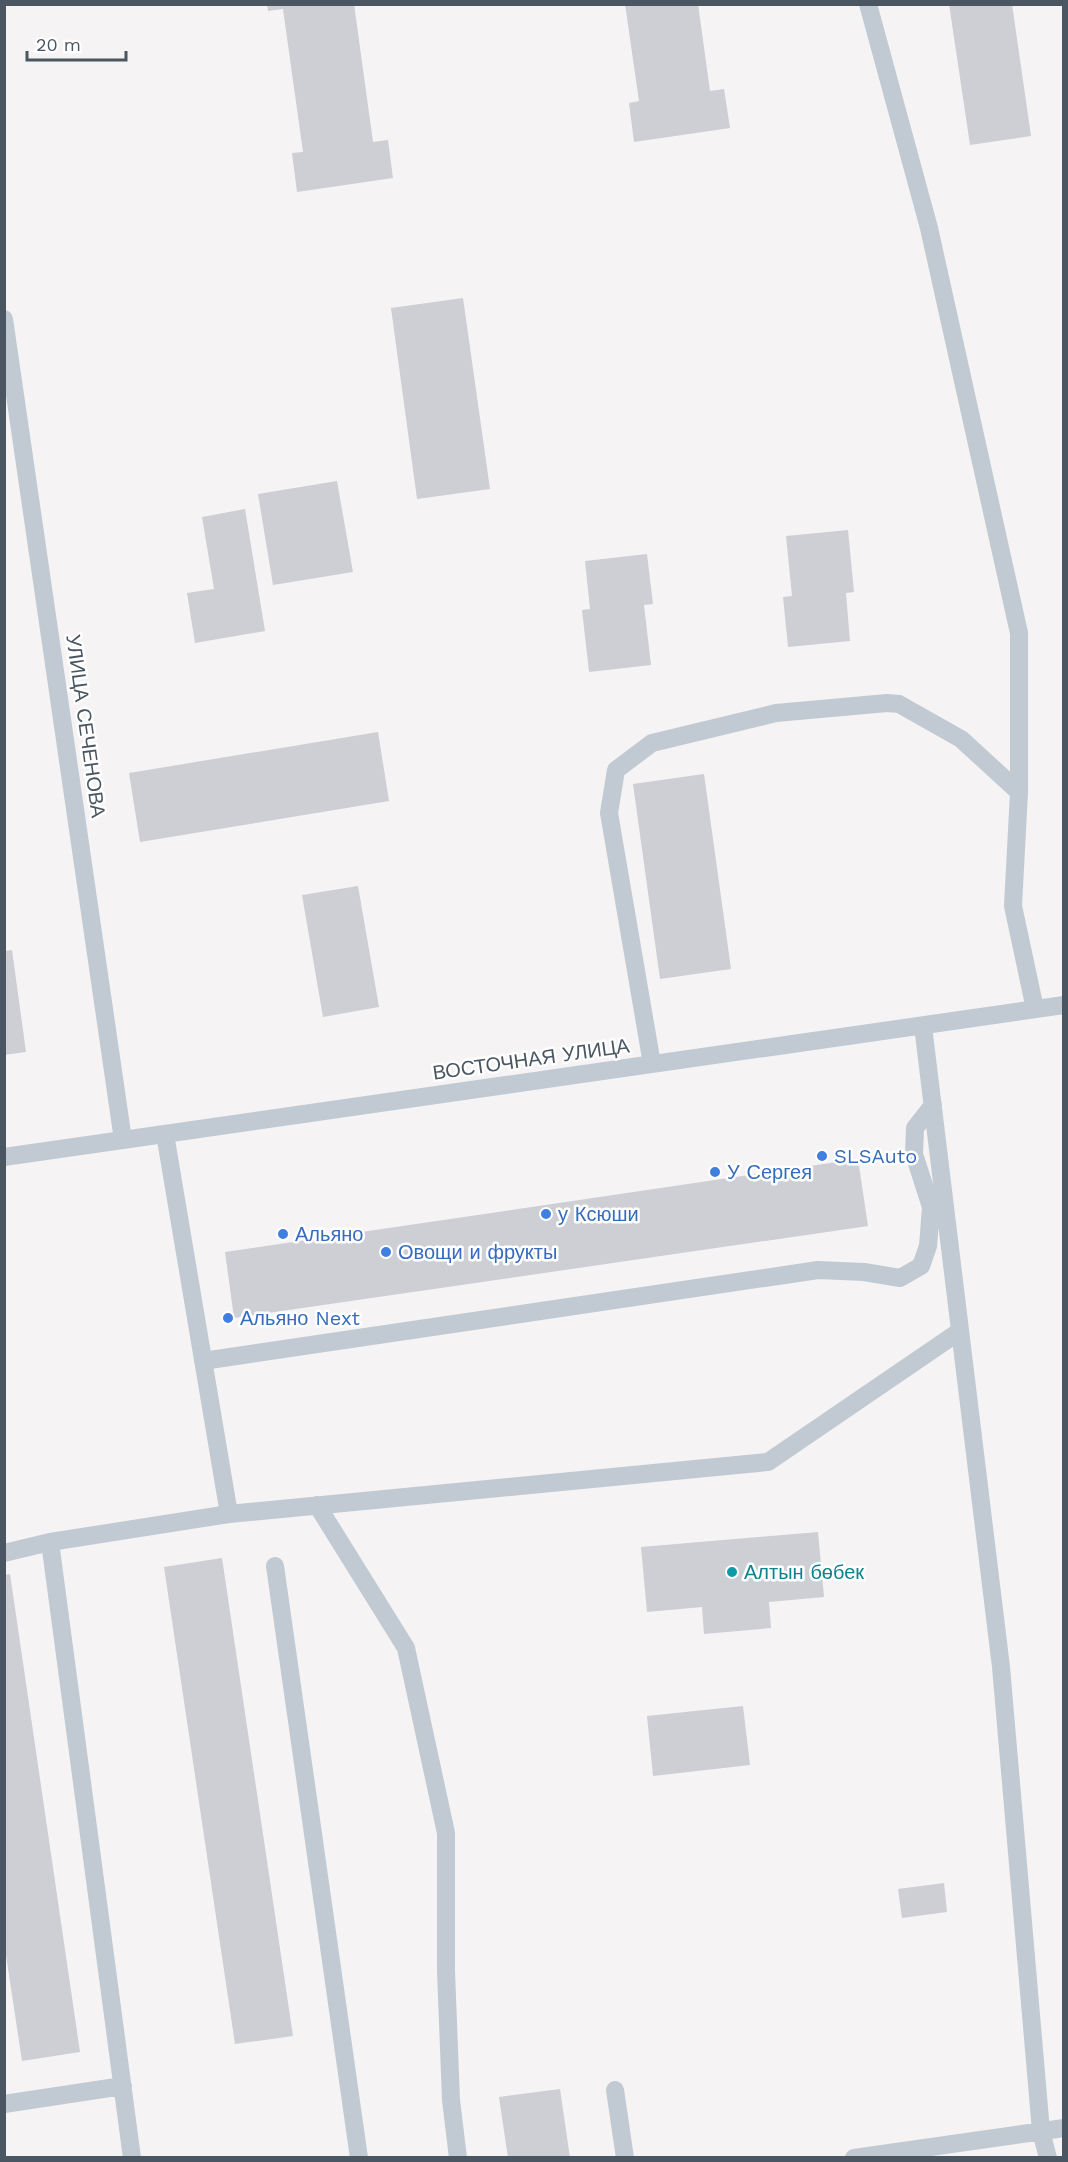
<svg xmlns="http://www.w3.org/2000/svg" width="1068" height="2162" font-family="'Work Sans',sans-serif">
  <rect width="100%" height="100%" fill="#f5f3f3"/>
  <path fill="#cdcfd5" d="M267,4H354L373,142L388,140L393,178L297,192L292,153L303,152L283,9L268,11Z
    M625,4H698L710,91L724,89L730,128L634,142L629,103L639,101Z
    M949,4H1012L1031,136L970,145Z
    M463,298L490,489L417,499L391,308Z
    M337,481L353,572L273,585L258,494Z
    M245,509L265,631L195,643L187,593L214,589L202,517Z
    M848,530L854,592L846,593L850,641L788,647L783,597L792,596L786,536Z
    M647,554L653,604L644,605L651,665L589,672L582,610L590,609L585,561Z
    M378,732L389,801L140,842L129,773Z
    M704,774L731,969L660,979L633,784Z
    M358,886L379,1007L323,1017L302,895Z
    M12,950L26,1052L4,1055V951Z
    M858,1159L868,1226L234,1318L225,1252Z
    M818,1532L824,1597L769,1602L771,1628L704,1634L702,1607L647,1612L641,1547Z
    M222,1558L293,2036L235,2044L164,1567Z
    M10,1574L80,2052L22,2061L4,1942V1575Z
    M743,1706L750,1765L653,1776L647,1716Z
    M944,1883L947,1912L902,1918L898,1889Z
    M560,2089L570,2158H508L499,2097Z"/>
  <g fill="none" stroke-linecap="round" stroke-linejoin="round">
    <path stroke="#c1cad2" stroke-width="18" d="M868,4L929,228L1019,633V792L1013,906L1035,1009
      M4,319L123,1140
      M923,1026L1001,1667L1041,2131L1048,2158
      M652,1064L609,813L616,770L652,743L776,713L887,703L899,704L961,739L1019,792
      M165,1134L229,1514
      M4,1157L1064,1005
      M203,1361L818,1270L864,1272L900,1278L921,1266L928,1246L931,1207L914,1154L915,1128L933,1105
      M317,1505L406,1648L446,1833V1971L451,2100L458,2158
      M50,1542L132,2158
      M4,1553L50,1542L229,1514L768,1462L960,1331
      M275,1566L359,2158
      M615,2090L625,2158
      M4,2104L123,2086
      M854,2158L1064,2128"/>
  </g>
  <g fill="#3f7fe0" stroke="#fff" stroke-width="2">
    <circle cx="822" cy="1156" r="6"/>
    <circle cx="715" cy="1172" r="6"/>
    <circle cx="546" cy="1214" r="6"/>
    <circle cx="283" cy="1234" r="6"/>
    <circle cx="386" cy="1252" r="6"/>
    <circle cx="228" cy="1318" r="6"/>
  </g>
  <circle fill="#0f9aa8" stroke="#fff" stroke-width="2" cx="732" cy="1572" r="6"/>
  <g text-anchor="middle" stroke-width="5" stroke-linejoin="round" paint-order="stroke">
    <g font-size="20" fill="#4a5661" stroke="#fff">
      <text transform="translate(86 726) rotate(82)" y="7">УЛИЦА СЕЧЕНОВА</text>
      <text transform="translate(531 1059) rotate(-8)" y="7">ВОСТОЧНАЯ УЛИЦА</text>
    </g>
    <g font-size="20" fill="#366cbe" stroke="#fff" text-anchor="start">
      <text x="834" y="1163">SLSAuto</text>
      <text x="727" y="1179">У Сергея</text>
      <text x="558" y="1221">у Ксюши</text>
      <text x="295" y="1241">Альяно</text>
      <text x="398" y="1259">Овощи и фрукты</text>
      <text x="240" y="1325">Альяно Next</text>
    </g>
    <g font-size="20" fill="#0d838f" stroke="#fff" text-anchor="start">
      <text x="744" y="1579">Алтын бөбек</text>
    </g>
  </g>
  <rect width="1068" height="2162" fill="none" stroke="#4a5661" stroke-width="12"/>
  <path d="M27 51v9h99v-9" fill="none" stroke="#4a5661" stroke-width="3"/>
  <text x="36" y="51" font-size="18" fill="#4a5661" stroke="#ffffff" stroke-width="4.5" paint-order="stroke">20 m</text>
</svg>
